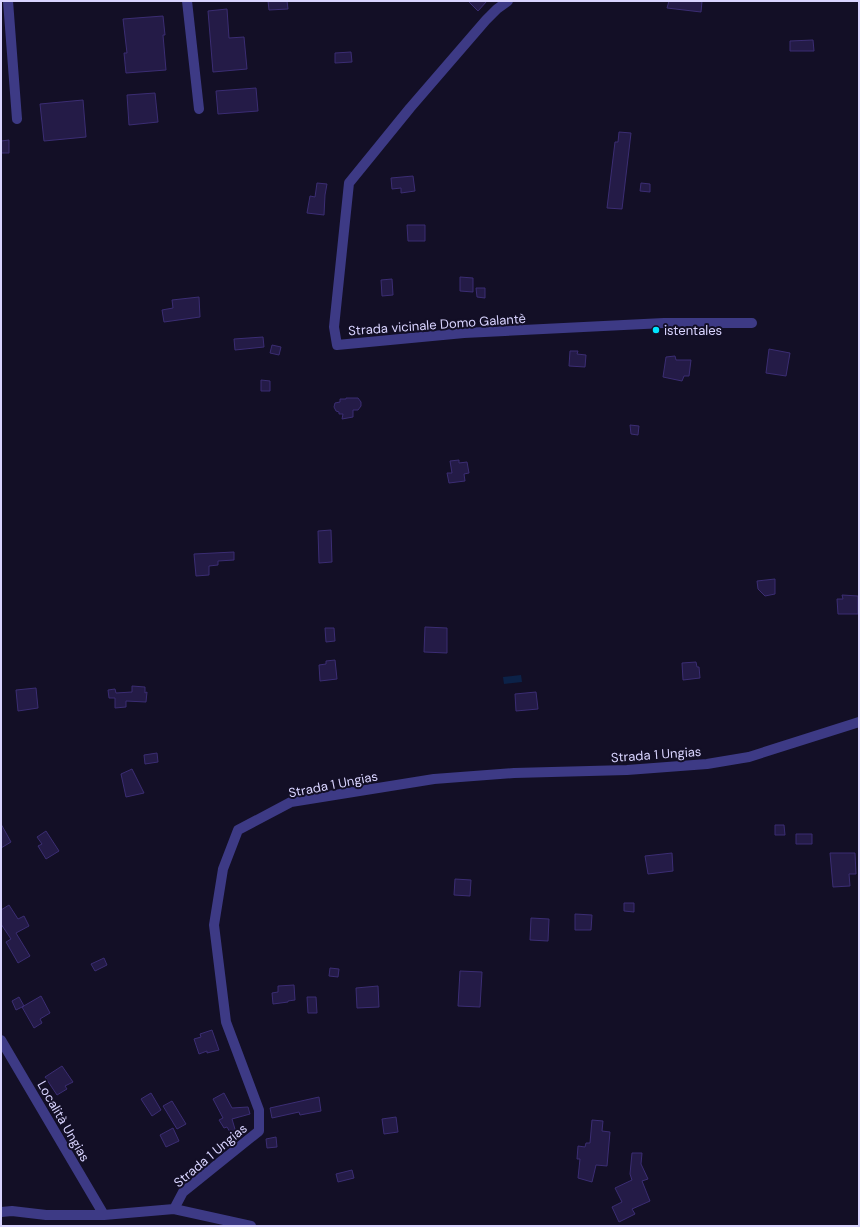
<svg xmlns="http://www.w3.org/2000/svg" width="860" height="1227" font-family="'DM Sans',sans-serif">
  <rect width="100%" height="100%" fill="#130f26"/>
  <path fill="#0c2248" d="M521,675L522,682L504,684L503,677Z"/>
  <path fill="#241b47" stroke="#3b2d73" d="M268,1H287L288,9L269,10Z
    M468,1H487L478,11Z
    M669,1H702L701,12L667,8Z
    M227,9L229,38L244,37L247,69L213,72L208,11Z
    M163,16L165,35H163L166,70L126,73L124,53H127L123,19Z
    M813,40L814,51H790V41Z
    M351,52L352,62L335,63V53Z
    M256,88L258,111L218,114L216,91Z
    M155,93L158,122L129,125L127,95Z
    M83,100L86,137L44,141L40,104Z
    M619,132L631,133L622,209L607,208L615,142H618Z
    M9,140V153H1V141Z
    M413,176L415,191L401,193V188L392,189L391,178Z
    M317,183L327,184L325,195L324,215L307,213L310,196L315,197Z
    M641,183L650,184V192L640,191Z
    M407,225H425V241H408Z
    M460,277L473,278V292L460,291Z
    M392,279L393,295L382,296L381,280Z
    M476,288H485V298L477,297Z
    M199,297L200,317L164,322L162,310L173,308L172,300Z
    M664,330H679V335H664Z
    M263,337L264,347L235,350L234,339Z
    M272,345L281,347L279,355L270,353Z
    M769,349L790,353L786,376L766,373Z
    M570,351H578L577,354L586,355L585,367L569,366Z
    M675,356L676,360H691L689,376H684L682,381L663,377L666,357Z
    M261,380L270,381V391H261Z
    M346,398H358L361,402V406L358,410H353V417L342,419L343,414H339V412L336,411L334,407L335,403L340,402V399H346Z
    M630,425L639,426L638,435L631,434Z
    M459,460V463L467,462L469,473L464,474L465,481L449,483L447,473H452L450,461Z
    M331,530L332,562L319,563L318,531Z
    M234,552V560L218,561V565L209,566V575L196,576L194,554Z
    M775,579V594L765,596L758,589L757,581Z
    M842,595L858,596V614H838L837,599H843Z
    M425,627L447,628V653L424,652Z
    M325,628H334L335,641L326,642Z
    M335,660L337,679L320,681L319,665L326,664V661Z
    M696,662L697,667H699L700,678L683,680L682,663Z
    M132,686L145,687V693L147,692L146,702L126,701V707L115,708V698H109L108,690L115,689L116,693L132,692Z
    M36,688L38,708L18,711L16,690Z
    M536,692L538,709L516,711L515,694Z
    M157,753L158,762L145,764L144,755Z
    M132,769L144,793L126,797L121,774Z
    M1,824L11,842L1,848Z
    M775,825H784L785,835H775Z
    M46,831L59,851L46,859L38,846L42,844L37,837Z
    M796,834H812V844H796Z
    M672,853L673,871L648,874L645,856Z
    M830,853H855L856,874H849L850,886L833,887Z
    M455,879L471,880L470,896L454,895Z
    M624,903H634V912L624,911Z
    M9,905L18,919L24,916L29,926L16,933L30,956L18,963L6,942L11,939L1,924V910Z
    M575,914L592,915L591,930H575Z
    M531,918L549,919L548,941L530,940Z
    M104,958L107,965L95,971L91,964Z
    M330,968L339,969L338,977L329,976Z
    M460,971L482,972L480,1007L458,1006Z
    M294,985L295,1000L288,1001V1002L273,1004L272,993L278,992V986Z
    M378,986L379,1007L357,1008L356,988Z
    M41,996L50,1013L40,1019L42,1023L34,1028L22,1007Z
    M19,997L24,1006L16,1010L12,1001Z
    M307,997H316L317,1013H308Z
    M212,1030L219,1050L207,1053V1051L199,1054L194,1039L201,1037L200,1034Z
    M62,1066L73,1082L65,1086L67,1089L57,1095L45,1077Z
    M151,1093L161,1110L152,1116L141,1099Z
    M224,1093L232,1108L248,1107L250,1114L232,1119L237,1136L233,1137L227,1127L224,1128L219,1120L223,1118L213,1099Z
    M319,1097L321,1111L300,1115L299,1112L272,1118L270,1108Z
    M172,1101L186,1124L177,1129L163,1106Z
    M396,1117L398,1132L384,1134L382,1119Z
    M592,1120L603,1121L602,1131L610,1132L607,1166L596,1165L592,1182L578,1178L580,1159H577L578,1146L585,1147L586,1143H590Z
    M173,1128L179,1141L166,1147L160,1135Z
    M276,1137L277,1147L267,1148L266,1139Z
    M632,1153H642L641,1164L648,1179L642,1181L650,1201L632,1209L635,1214L619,1222L612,1207L622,1202L615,1188L632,1180L630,1174Z
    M352,1170L354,1178L338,1182L336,1174Z"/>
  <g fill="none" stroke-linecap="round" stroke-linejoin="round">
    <path stroke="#3d3a85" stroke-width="10" d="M8,1L17,119
      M187,1L199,109
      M508,1L497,9L486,20L410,108L349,183L334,327L337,345L464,333L664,323H752
      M1,1040L104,1215
      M174,1209L183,1192L259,1131V1110L226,1022L214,925L223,869L238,830L291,802L434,779L514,773L627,770L707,764L749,757L859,722
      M1,1212L12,1211L46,1215H104L174,1209L251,1226"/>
  </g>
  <circle fill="#00e5ff" stroke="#130f26" stroke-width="1.5" cx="656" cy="330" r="4"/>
  <g text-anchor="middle" stroke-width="4" stroke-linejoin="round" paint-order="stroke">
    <g font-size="13" fill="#d9d4ff" stroke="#130f26">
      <text transform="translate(437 324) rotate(-4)" y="5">Strada vicinale Domo Galantè</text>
      <text transform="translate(656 754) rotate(-4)" y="5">Strada 1 Ungias</text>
      <text transform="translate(333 784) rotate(-11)" y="5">Strada 1 Ungias</text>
      <text transform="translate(64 1121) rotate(60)" y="5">Località Ungias</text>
      <text transform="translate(210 1155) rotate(-40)" y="5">Strada 1 Ungias</text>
    </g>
    <g font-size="13" fill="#d9d4ff" stroke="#130f26" text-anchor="start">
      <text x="664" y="335">istentales</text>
    </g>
  </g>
  <rect width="860" height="1227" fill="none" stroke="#d9d4ff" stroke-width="4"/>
</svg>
